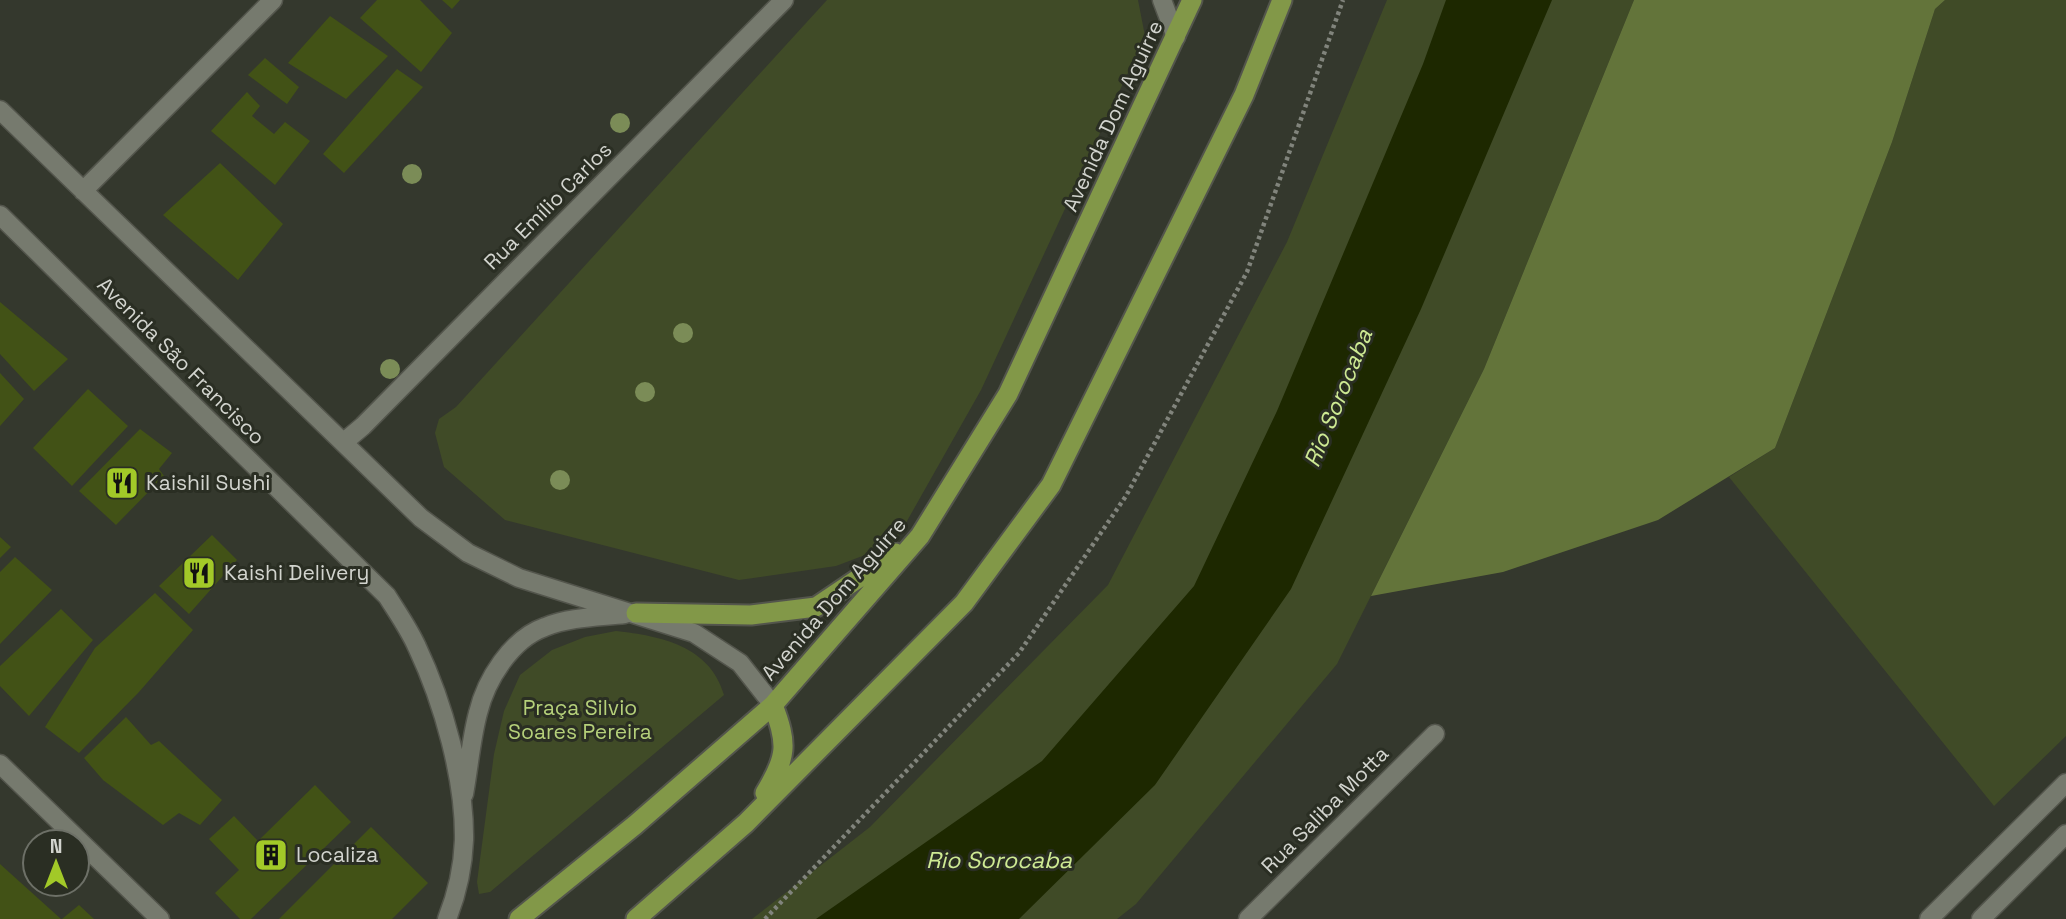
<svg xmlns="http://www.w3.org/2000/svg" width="2066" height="919" font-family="'Space Grotesk',sans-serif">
  <rect width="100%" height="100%" fill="#34382d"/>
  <path fill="#404b27" d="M827,0H1138L1145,36L981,390L894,544L836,566L739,580L505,520L444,467L435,433L439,419L456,407Z
    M1387,0H1634L1484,369L1337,664L1136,904L1117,919H752L870,827L1108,585L1287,242Z
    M1945,0H2066V736L1994,806L1729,477L1775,448L1892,142L1935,9Z
    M616,631C661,636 710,646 724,695L490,892L479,894L477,882L494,754L504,711L520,675L552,650L585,637Z"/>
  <path fill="#63743a" d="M1634,0H1945L1935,9L1892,142L1775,448L1658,520L1503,572L1371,596L1484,369Z"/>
  <path fill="#1d2800" d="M1446,0H1552L1421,309L1291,589L1155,785L1019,919H816L1042,761L1194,586L1277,411L1423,64Z"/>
  <path fill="#425216" d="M377,0H420L452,33L421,72L360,18Z
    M442,0H460L452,9Z
    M330,16L388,56L346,99L288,63Z
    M265,58L299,87L287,104L248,75Z
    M397,69L423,87L344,173L323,154Z
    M247,92L260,106L252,116L274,134L285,122L310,141L275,185L211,131Z
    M220,163L283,224L238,280L163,215Z
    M0,302L68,359L34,391L0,354Z
    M0,373L24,399L0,426Z
    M88,389L128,426L72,486L33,448Z
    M140,429L172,453L159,469L164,476L116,525L79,491Z
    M212,535L237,560L189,614L159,586Z
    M0,537L11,547L0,558Z
    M15,557L52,590L0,644V572Z
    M155,593L193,630L139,692L79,753L45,727L95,648Z
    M61,609L93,640L29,716L0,686V666Z
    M126,717L151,745L159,741L222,800L200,825L179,813L163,825L103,780L84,758Z
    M315,785L351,822L251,919H240L215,893L239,870L209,839L234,816L258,841Z
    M371,827L428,883L392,919H279Z
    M0,864L61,919H0Z
    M79,905L94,919H62Z"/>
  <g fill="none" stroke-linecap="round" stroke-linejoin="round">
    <defs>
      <path id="minor" d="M1162,0L1176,37
        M0,110L421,518L468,553L519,578L694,633L740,663L773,705
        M83,191L273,0
        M0,215L387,596C397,612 409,629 417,647C443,702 465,779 464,840C463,867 457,894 447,919
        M344,442L363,426L784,0
        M0,764L160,919
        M464,794C469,767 471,739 478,713C486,680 511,639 545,627C570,617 599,617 625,614
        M1248,919L1435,734"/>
      <path id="secondary" d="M1929,919L2066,783
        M1981,919L2066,834"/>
      <path id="trunk" d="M636,613L751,615L816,607L896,553
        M765,793C787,757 788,744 773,705
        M519,919L635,825L773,705L920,536L1008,394L1192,0
        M636,919L746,823L964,603L1051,485L1244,95L1282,0"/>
    </defs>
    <use href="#minor" stroke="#53554c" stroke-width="21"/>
    <use href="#secondary" stroke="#53554c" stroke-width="21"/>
    <use href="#trunk" stroke="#53554c" stroke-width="23"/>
    <path stroke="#81847c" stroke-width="4.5" stroke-dasharray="3.5 3.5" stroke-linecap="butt" d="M765,919L1019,653L1126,496L1247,272L1343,0"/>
    <use href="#minor" stroke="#767a6e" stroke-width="18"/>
    <use href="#secondary" stroke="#767a6e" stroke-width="18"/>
    <use href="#trunk" stroke="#829848" stroke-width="19"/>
  </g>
  <g fill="#7b8c57">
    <circle cx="620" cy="123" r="10"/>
    <circle cx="412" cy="174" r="10"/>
    <circle cx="683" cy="333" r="10"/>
    <circle cx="390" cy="369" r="10"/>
    <circle cx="645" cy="392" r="10"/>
    <circle cx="560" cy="480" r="10"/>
  </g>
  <defs>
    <symbol id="restaurant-square" viewBox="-11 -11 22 22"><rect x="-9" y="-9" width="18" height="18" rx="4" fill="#a2c928" stroke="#2a2e23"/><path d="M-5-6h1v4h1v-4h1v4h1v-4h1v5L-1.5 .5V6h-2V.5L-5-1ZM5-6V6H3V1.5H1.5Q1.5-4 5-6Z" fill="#111"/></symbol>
    <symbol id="building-square" viewBox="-11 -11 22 22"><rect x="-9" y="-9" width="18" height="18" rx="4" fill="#a2c928" stroke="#2a2e23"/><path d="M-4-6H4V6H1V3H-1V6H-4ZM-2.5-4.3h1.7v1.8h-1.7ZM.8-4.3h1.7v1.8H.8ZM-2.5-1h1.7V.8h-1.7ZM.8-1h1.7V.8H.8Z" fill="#111"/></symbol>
  </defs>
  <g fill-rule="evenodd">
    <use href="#restaurant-square" x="103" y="464" width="38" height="38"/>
    <use href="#restaurant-square" x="180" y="554" width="38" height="38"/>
    <use href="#building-square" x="252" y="836" width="38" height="38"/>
  </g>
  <g text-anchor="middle" stroke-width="6" stroke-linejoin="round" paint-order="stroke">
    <g font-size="21" fill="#d2d4ce" stroke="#2a2e23">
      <text transform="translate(1113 116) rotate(-65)" y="7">Avenida Dom Aguirre</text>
      <text transform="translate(548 206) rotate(-45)" y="7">Rua Emílio Carlos</text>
      <text transform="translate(181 361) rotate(45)" y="7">Avenida São Francisco</text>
      <text transform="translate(834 599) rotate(-49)" y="7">Avenida Dom Aguirre</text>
      <text transform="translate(1325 810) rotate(-45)" y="7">Rua Saliba Motta</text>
    </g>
    <g font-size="21" fill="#d2d4ce" stroke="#2a2e23" text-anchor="start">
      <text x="146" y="490">KaishiI Sushi</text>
      <text x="224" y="580">Kaishi Delivery</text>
      <text x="296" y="862">Localiza</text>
    </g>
    <g font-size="21" fill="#b5d07a" stroke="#2a2e23">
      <text x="580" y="715">Praça Silvio<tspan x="580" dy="24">Soares Pereira</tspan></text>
    </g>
    <g font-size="23" font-style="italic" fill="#ceea93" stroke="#2a2e23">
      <text transform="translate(1338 398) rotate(-68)" y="8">Rio Sorocaba</text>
      <text x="999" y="868">Rio Sorocaba</text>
    </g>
  </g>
  <g transform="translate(56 863)"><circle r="33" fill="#2a2e23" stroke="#6d7067" stroke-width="2"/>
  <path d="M0-5L12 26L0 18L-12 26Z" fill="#a2c928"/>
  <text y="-10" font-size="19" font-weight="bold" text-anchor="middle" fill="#d2d4ce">N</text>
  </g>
</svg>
